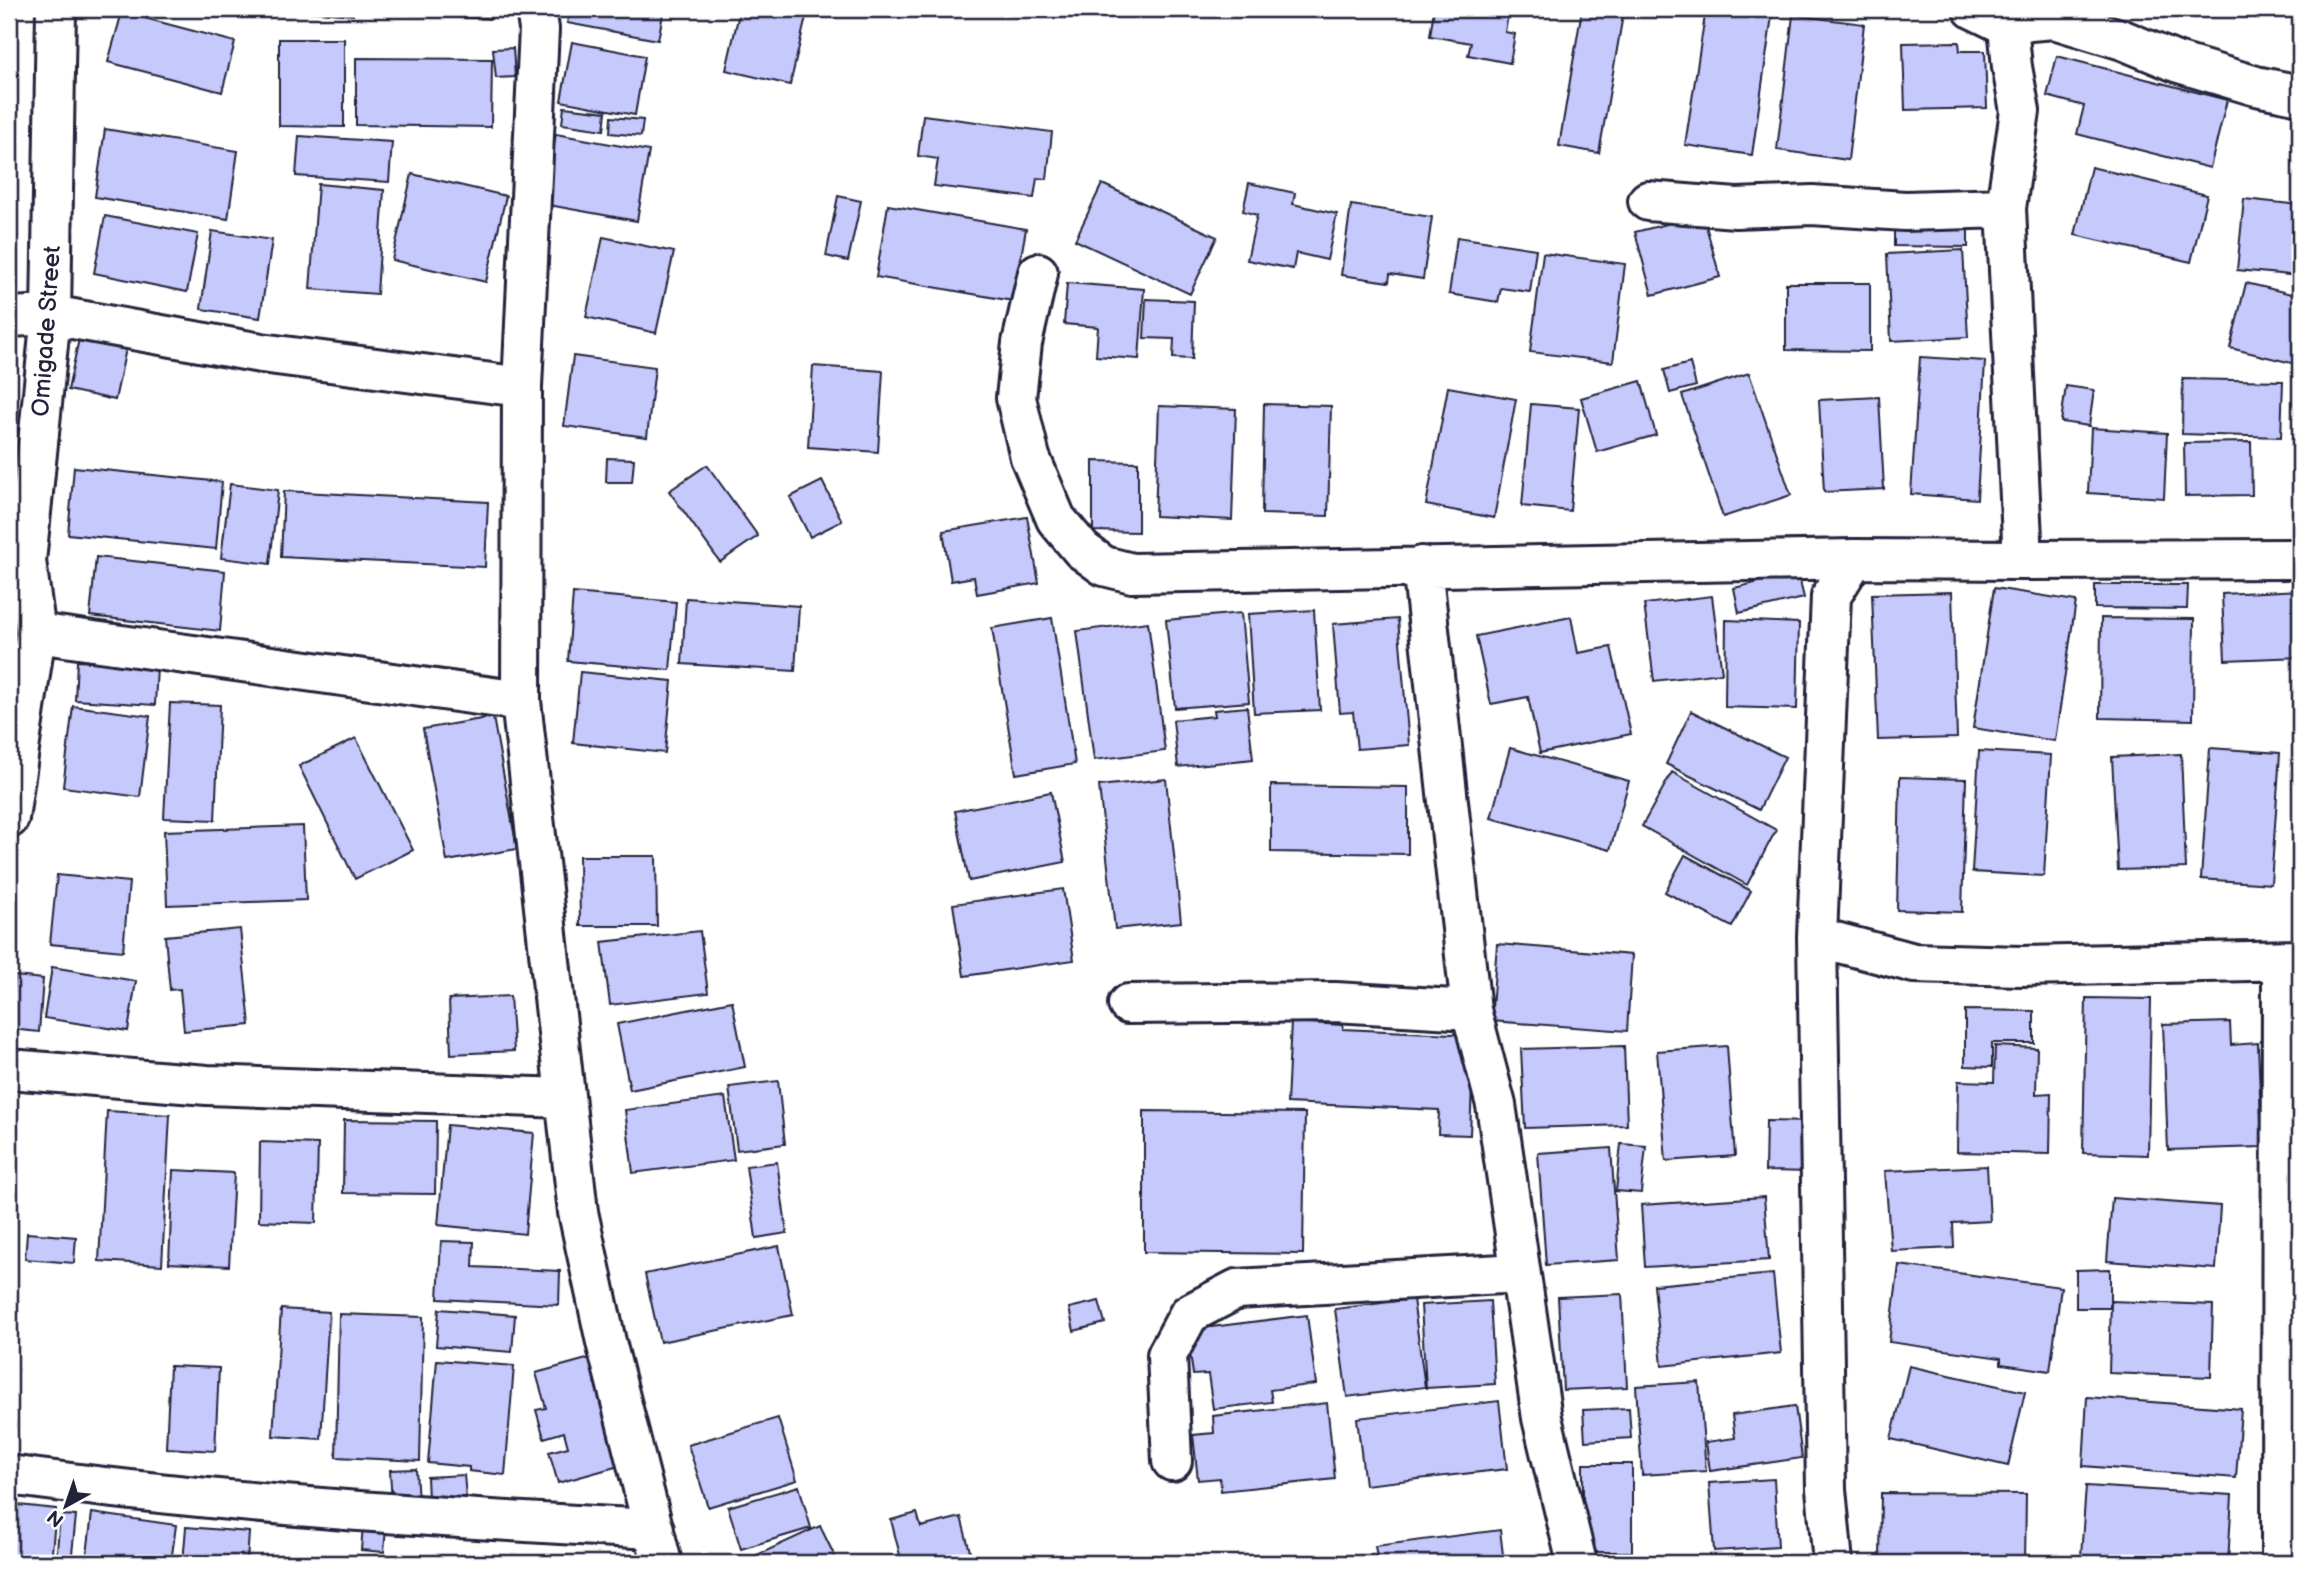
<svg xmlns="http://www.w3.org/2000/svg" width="2309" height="1572" font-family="'Balsamiq Sans',sans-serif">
  <rect width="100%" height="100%" fill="#fff"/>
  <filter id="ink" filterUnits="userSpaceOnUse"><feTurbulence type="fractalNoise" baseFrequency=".0143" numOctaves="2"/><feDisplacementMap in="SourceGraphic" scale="14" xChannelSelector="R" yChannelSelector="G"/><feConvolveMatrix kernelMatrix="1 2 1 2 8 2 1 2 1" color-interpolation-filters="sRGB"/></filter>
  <g filter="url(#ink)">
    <path fill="#c5c9fb" stroke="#22223b" stroke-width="2" d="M280,9H354L353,15Z
      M406,9H491V19L406,14Z
      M570,9H664L658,40L567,23Z
      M740,9H770L806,17L790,85L726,70Z
      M1434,9H1509L1505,32L1515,34L1510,63L1468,55L1471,43L1430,36Z
      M1582,9H1624L1599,153L1559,146Z
      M1706,9H1773L1752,155L1685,145Z
      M2225,9H2264L2262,17Z
      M122,12L235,42L222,92L108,62Z
      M1793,15L1864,24L1848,160L1777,150Z
      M9,25H12L11,95H9Z
      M279,39H344V127L279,126Z
      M572,42L645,56L635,115L561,101Z
      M1959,42L1960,51H1985L1987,108L1905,110L1903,43Z
      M513,48L515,77L496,78L493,49Z
      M2057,56L2227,100L2210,168L2077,134L2084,106L2047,96Z
      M356,58L492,59L491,127L356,125Z
      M564,107L606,112L604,130L562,124Z
      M923,115L1052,132L1047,179L1037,178L1034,198L934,186L938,159L918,156Z
      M611,117L643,120L641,136L610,133Z
      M9,123L15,124L9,156Z
      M105,129L238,151L228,219L95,197Z
      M556,134L649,151L637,221L543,204Z
      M299,136L392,142L389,182L296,176Z
      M2091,167L2207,195L2191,262L2075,235Z
      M412,174L506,196L486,282L392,260Z
      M1249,183L1295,193L1293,204L1337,214L1327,260L1296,253L1293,269L1247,260L1257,215L1243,211Z
      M318,184L384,190L377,294L310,289Z
      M1102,184L1217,237L1190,294L1075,240Z
      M838,196L861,201L848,261L826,256Z
      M2244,199L2300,205V276L2237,270Z
      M888,205L1026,229L1013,301L876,277Z
      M1351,205L1432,217L1423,279L1390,274L1389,282L1341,275Z
      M1894,211L1968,212V247L1894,246Z
      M1703,215L1720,277L1652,295L1635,232Z
      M105,216L198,234L187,292L94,273Z
      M212,231L272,240L260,318L201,309Z
      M603,237L674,252L656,333L586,317Z
      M1457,237L1536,249L1530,292L1501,288L1498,302L1449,294Z
      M1963,250L1968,337L1891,341L1887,254Z
      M1543,253L1625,264L1613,362L1530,352Z
      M1067,283L1144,289L1139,359L1096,356L1098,327L1064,324Z
      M1786,283H1870V351L1786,350Z
      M2246,283L2300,296V365L2230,348Z
      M1146,299L1194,301L1192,359L1173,358L1174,339L1144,338Z
      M80,334L127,344L115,400L68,390Z
      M573,356L655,367L647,437L564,426Z
      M1920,357L1985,361L1977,499L1911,494Z
      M1690,363L1696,386L1670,393L1664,370Z
      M813,366L883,371L878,452L808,447Z
      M1749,373L1791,495L1723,517L1682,395Z
      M2183,379L2283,381L2281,437L2182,434Z
      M1641,381L1656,435L1597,452L1581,398Z
      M2066,386L2094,390L2089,426L2061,422Z
      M1448,387L1516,399L1494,518L1426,505Z
      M1879,397L1884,489L1824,492L1819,400Z
      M1264,404L1331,406L1328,516L1262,514Z
      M1531,404L1579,408L1570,511L1522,506Z
      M1159,406L1236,409L1232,520L1155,516Z
      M2091,428L2167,433L2164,498L2088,493Z
      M2251,442L2252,495L2185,496L2184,443Z
      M607,458L634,459L632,482H606Z
      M1093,461L1138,462V532L1093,531Z
      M707,465L758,536L720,562L669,491Z
      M74,467L222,482L216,549L68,534Z
      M822,481L842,521L810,537L790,497Z
      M230,484L278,490L270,564L221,558Z
      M284,491L488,502L485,567L281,557Z
      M1027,517L1039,583L977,594L974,577L951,581L943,531Z
      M96,557L225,571L220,631L90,616Z
      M1798,573L1804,598L1739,613L1734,588Z
      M2095,585H2188L2187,609L2095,608Z
      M1994,588L2076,601L2055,741L1973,728Z
      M2300,590V657L2225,660L2222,594Z
      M1952,592L1957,738L1878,740L1872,594Z
      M573,593L676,602L670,670L568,661Z
      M1712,596L1722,673L1654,681L1644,604Z
      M686,598L799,606L795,671L682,664Z
      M1314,610L1320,710L1254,713L1248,614Z
      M1241,613L1249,702L1175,708L1166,620Z
      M1571,617L1578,653L1611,647L1631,734L1540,753L1528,697L1491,704L1476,636Z
      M1052,618L1075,764L1016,774L992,628Z
      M2101,618L2194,619L2193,720L2100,718Z
      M1398,619L1409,745L1357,749L1353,712L1340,713L1333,624Z
      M1726,620L1799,623L1797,709L1725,707Z
      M1148,622L1165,751L1094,760L1077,631Z
      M77,661L157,666L155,705L75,700Z
      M580,672L672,681L665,753L573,743Z
      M170,703L220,705L215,820L164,818Z
      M73,706L150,716L140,797L63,787Z
      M1247,707L1253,759L1178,767L1173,720L1215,716L1214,710Z
      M1691,711L1785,757L1759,810L1666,764Z
      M493,717L517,849L447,861L423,729Z
      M356,738L413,850L355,879L299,766Z
      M1510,748L1629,781L1610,850L1491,818Z
      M2210,748L2280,753L2271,884L2201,879Z
      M1979,751L2051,755L2044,876L1972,872Z
      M2181,754L2186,868L2118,870L2112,757Z
      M1672,772L1776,830L1747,885L1642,826Z
      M1900,777L1966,779L1962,912L1897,910Z
      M1166,779L1181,922L1115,929L1099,786Z
      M1271,785L1408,787V854L1271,852Z
      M1051,792L1065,862L969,881L955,811Z
      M303,826L306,900L167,905L164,831Z
      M1685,855L1751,891L1732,927L1665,892Z
      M579,856H656L657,926H580Z
      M57,875L129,882L123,951L50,944Z
      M1063,889L1074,960L964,976L953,904Z
      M240,929L250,1025L184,1031L180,989L170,990L165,936Z
      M700,931L708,993L610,1005L602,942Z
      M1497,944L1632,955L1627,1031L1491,1021Z
      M52,967L136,981L128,1031L44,1018Z
      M15,976L43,979L39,1032L11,1029Z
      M510,996L514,1051L451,1054L449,999Z
      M2086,998L2151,999L2148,1155L2083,1153Z
      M732,1001L745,1067L630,1090L617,1024Z
      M1965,1010L2034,1011V1043H1992V1067L1965,1066Z
      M1291,1022L1343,1025V1029L1474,1035L1470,1135L1438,1134L1439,1110L1287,1103Z
      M2230,1022L2231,1045L2258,1043L2262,1147L2168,1150L2163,1024Z
      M1624,1046L1627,1125L1525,1128L1521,1049Z
      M1727,1046L1735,1156L1666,1161L1657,1051Z
      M1995,1046L2037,1048L2036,1094L2051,1093L2050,1154L1957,1152L1958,1081L1994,1082Z
      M778,1081L785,1144L737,1150L729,1087Z
      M725,1097L734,1160L633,1173L625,1110Z
      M107,1111L170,1115L162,1265L99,1261Z
      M1144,1111L1305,1113L1303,1254L1144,1252Z
      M344,1120L436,1121L435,1194L343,1193Z
      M1766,1121L1809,1122V1172L1765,1171Z
      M447,1125L534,1133L525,1234L438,1225Z
      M260,1142L318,1144L316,1223L259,1221Z
      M1621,1144L1646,1146L1641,1193L1616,1191Z
      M1611,1148L1619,1260L1546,1265L1538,1153Z
      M777,1162L787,1233L756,1238L746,1166Z
      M1987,1166L1990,1221L1953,1223L1954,1248L1891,1251L1885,1171Z
      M173,1170L234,1173L229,1266L169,1263Z
      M1764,1197L1769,1260L1645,1267L1641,1205Z
      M2112,1198L2220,1206L2216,1269L2107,1261Z
      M27,1233L76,1237L74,1263L25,1259Z
      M441,1241L474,1242L473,1267L560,1271L559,1305L438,1299Z
      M779,1246L793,1315L660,1342L645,1274Z
      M1899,1265L2061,1287L2050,1371L2001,1364V1358L1889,1342Z
      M2110,1269V1308H2076V1270Z
      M1773,1274L1781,1353L1662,1366L1654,1285Z
      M1622,1294L1627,1387L1563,1390L1558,1297Z
      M1413,1299L1425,1387L1347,1397L1335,1309Z
      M1099,1301L1105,1323L1074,1331L1069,1308Z
      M1490,1301L1495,1384L1426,1388L1421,1305Z
      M2111,1301L2213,1305L2211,1377L2109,1373Z
      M281,1309L329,1312L321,1439L273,1436Z
      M439,1309L515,1315L512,1352L436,1346Z
      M339,1314L423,1317L420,1461L336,1457Z
      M1307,1315L1316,1384L1270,1390L1272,1402L1213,1409L1208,1374L1193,1375L1187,1330Z
      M594,1357L626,1464L558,1483L549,1452L568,1447L564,1432L544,1438L536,1410L546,1408L536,1373Z
      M437,1360L514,1366L505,1475L469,1471V1467L428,1463Z
      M170,1366L219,1368L215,1451L166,1448Z
      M1909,1366L2025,1392L2008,1466L1891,1439Z
      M1699,1382L1706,1471L1642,1475L1636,1386Z
      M2087,1397L2241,1409L2236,1478L2083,1466Z
      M1499,1401L1507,1469L1365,1485L1357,1418Z
      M1327,1403L1335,1479L1221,1491L1220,1478L1198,1480L1193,1435L1214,1433L1213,1416Z
      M1795,1406L1802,1458L1710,1471L1706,1442L1735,1438L1732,1415Z
      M1629,1408L1631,1438L1585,1441L1583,1410Z
      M778,1418L797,1480L708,1507L688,1445Z
      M1583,1464H1632V1552H1583Z
      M416,1469L418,1502L392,1504L390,1470Z
      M464,1475L466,1497L428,1499L427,1477Z
      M1774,1479L1778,1547L1714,1551L1709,1483Z
      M799,1486L811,1528L741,1549L728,1507Z
      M2086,1486L2232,1495L2228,1563H2187L2081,1556Z
      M1881,1493L2026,1494L2025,1563L1880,1562Z
      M9,1504L56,1509L51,1563H9Z
      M92,1513L176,1525L171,1563H86Z
      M917,1513L921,1527L961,1517L973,1563H902L891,1520Z
      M60,1515L76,1516L71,1563H56Z
      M363,1525L386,1527L384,1552L361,1550Z
      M820,1526L838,1563H740Z
      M186,1527L249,1532L247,1563H183Z
      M1500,1530L1504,1563H1378L1375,1546Z
      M282,1554L355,1557L354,1563H282Z
      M366,1559H433V1563H366Z"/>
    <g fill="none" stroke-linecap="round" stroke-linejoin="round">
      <defs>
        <path id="minor" d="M536,9L539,29L522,387L521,701L578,1212L606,1342L662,1563
          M1973,9L2008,26L2012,67L2020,111L2006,208L2023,560
          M2008,26L2030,21L2054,19L2123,40L2176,62L2256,86L2300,95
          M1648,201L1736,208L1812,205L1905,211L2006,208
          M1038,273L1022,343L1016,398L1030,457L1056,519L1082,550L1104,566L1132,573L1854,559L2023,560L2300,559
          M9,317L51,315L261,353L522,387
          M1422,566L1471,1010L1496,1105L1542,1418L1577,1563
          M36,633L521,701
          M9,818L36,633L26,561L51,315L56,9
          M1817,937L1914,963L2021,966L2300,960
          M1128,1004L1335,1002L1471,1010
          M9,1069L207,1085L565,1098
          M1172,1461L1167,1355L1189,1314L1237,1289L1520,1273
          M9,1475C223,1504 438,1518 654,1529
          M1833,1563L1826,1489L1817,937L1831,596L1854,559
          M2281,1563L2282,961"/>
      </defs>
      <use href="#minor" stroke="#22223b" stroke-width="44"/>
      <use href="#minor" stroke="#fff" stroke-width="38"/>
    </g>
  </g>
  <g text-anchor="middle" stroke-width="6" stroke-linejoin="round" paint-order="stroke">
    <g font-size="24" fill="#22223b" stroke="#fff">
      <text transform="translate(46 331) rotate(-86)" y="8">Omigade Street</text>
    </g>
  </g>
  <rect width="2309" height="1572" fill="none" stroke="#fff" stroke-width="35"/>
  <rect x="18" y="18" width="2274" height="1537" fill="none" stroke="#22223b" stroke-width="2.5" filter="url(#ink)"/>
  <g transform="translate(66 1506) rotate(220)" stroke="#ffffff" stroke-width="5" paint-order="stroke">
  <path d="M0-5L12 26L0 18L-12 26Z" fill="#22223b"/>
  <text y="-10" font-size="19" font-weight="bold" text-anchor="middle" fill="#22223b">N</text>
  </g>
</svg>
